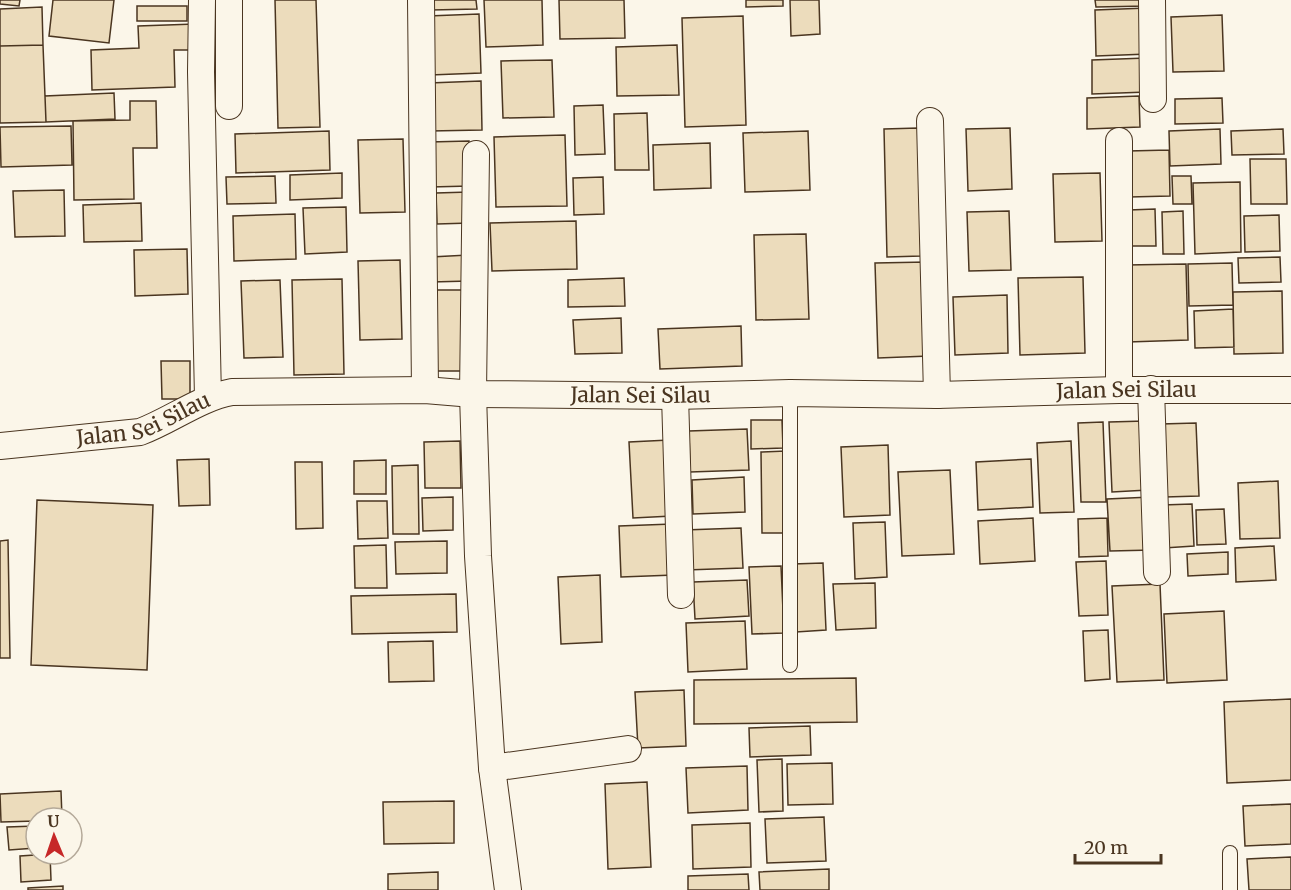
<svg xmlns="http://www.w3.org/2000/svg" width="1291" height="890" font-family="Merriweather,serif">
  <rect width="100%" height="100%" fill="#fbf6e9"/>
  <path fill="#ecdcbc" stroke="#4a3520" stroke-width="1.5" d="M0,0H20L19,6L0,4Z
    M53,0H114L109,43L49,36Z
    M275,0H316L320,127L278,128Z
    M431,0H476L477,9L431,10Z
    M484,0H542L543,45L486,47Z
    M559,0H624L625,38L560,39Z
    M746,0H783V6L746,7Z
    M790,0H819L820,34L791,36Z
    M1095,0H1146V6L1096,7Z
    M137,6H187V21H137Z
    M42,7L43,45L0,46V9Z
    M1147,8L1148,54L1096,56L1095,10Z
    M479,14L481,73L430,75L428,16Z
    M1222,15L1224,71L1173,72L1171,17Z
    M743,16L746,125L685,127L682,18Z
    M195,24L196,50H174L175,87L92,90L91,50L139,48L138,26Z
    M43,45L46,122L0,123V46Z
    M677,45L679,95L617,96L616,47Z
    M1146,58L1147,92L1092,94V60Z
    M552,60L554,117L503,118L501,61Z
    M481,81L482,130L430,131L429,83Z
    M114,93L115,119L46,122L45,96Z
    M1139,96L1140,127L1087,129V98Z
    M1222,98L1223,123L1175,124V99Z
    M130,101H156L157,148H133L134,199L74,200L73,121L130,120Z
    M603,105L605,154L575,155L574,106Z
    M647,113L649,170H615L614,114Z
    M71,126L72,165L1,167L0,127Z
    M918,128L921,256L887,257L884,129Z
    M1010,128L1012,189L968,191L966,129Z
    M1220,129L1221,164L1170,166L1169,131Z
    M1283,129L1284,154L1232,155L1231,131Z
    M329,131L330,170L236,173L235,134Z
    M808,131L810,190L745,192L743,133Z
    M565,135L567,206L496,207L494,137Z
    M403,139L405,212L360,213L358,140Z
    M469,141L470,186L430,187L429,142Z
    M710,143L711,188L654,190L653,145Z
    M1169,150L1170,196L1129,197L1128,151Z
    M1250,159H1286L1287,204H1251Z
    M342,173V198L290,200V175Z
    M1100,173L1102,241L1055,242L1053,174Z
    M275,176L276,203L227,204L226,177Z
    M1172,176H1191L1192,204H1173Z
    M603,177L604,214L574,215L573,178Z
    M1240,182L1241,252L1195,254L1193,183Z
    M64,190L65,236L15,237L13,191Z
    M469,192L470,223L437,224L436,193Z
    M141,203L142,241L84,242L83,205Z
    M346,207L347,252L305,254L303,208Z
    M1155,209L1156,246H1130L1129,210Z
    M1009,211L1011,270L969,271L967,212Z
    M1183,211L1184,254H1163L1162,212Z
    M295,214L296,259L234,261L233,216Z
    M1279,215L1280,251L1245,252L1244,216Z
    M576,221L577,269L492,271L490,223Z
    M806,234L809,319L756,320L754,235Z
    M187,249L188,294L135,296L134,250Z
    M468,255L469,281L431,282V257Z
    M1280,257L1281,282L1239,283L1238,258Z
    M400,260L402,339L360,340L358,261Z
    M927,262L929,356L878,358L875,263Z
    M1232,263L1233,305L1189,306L1188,264Z
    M1186,264L1188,340L1128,342L1126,265Z
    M1083,277L1085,353L1020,355L1018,278Z
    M624,278L625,306L568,307V280Z
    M342,279L344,374L294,375L292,280Z
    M280,280L283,357L244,358L241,281Z
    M429,290H469L470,371H430Z
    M1282,291L1283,353L1234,354L1233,292Z
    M1007,295L1008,353L955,355L953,297Z
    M1233,309L1234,347L1195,348L1194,311Z
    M621,318L622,353L575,354L573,320Z
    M741,326L742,366L660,369L658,329Z
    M161,361H190V399H162Z
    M751,420H782L783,448L751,449Z
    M1145,421L1148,490L1112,492L1109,422Z
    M1103,422L1106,502H1081L1078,423Z
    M1196,423L1199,496L1165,497L1161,424Z
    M747,429L749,470L690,472L689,431Z
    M669,440L672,516L633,518L629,442Z
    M460,441L461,488H425L424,442Z
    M1071,441L1074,512L1040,513L1037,443Z
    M888,445L890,515L844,517L841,447Z
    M786,451L787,533H762L761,452Z
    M209,459L210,505L179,506L177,460Z
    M1031,459L1033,507L978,510L976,462Z
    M386,460V494H354V461Z
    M295,462H322L323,528L296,529Z
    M418,465L419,534H393L392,466Z
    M950,470L954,554L902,556L898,472Z
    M744,477L745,512L693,514L692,480Z
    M1278,481L1280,538L1240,539L1238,483Z
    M453,497V530L423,531L422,498Z
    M1151,497L1153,550L1110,551L1107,499Z
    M37,500L153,505L147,670L31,665Z
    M357,501H387L388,538L358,539Z
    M1192,504L1194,546L1164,548L1162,505Z
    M1224,509L1226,544L1197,545L1196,510Z
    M1033,518L1035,561L980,564L978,521Z
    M1107,518L1108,556L1079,557L1078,519Z
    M885,522L887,577L855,579L853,523Z
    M672,524L674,575L621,577L619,526Z
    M741,528L743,568L686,570L684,530Z
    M8,540L10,658H0V541Z
    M447,541V573L396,574L395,542Z
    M386,545L387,588H355L354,546Z
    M1274,546L1276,580L1236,582L1235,548Z
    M1228,552V574L1188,576L1187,554Z
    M1106,561L1108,615L1079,616L1076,562Z
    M823,563L826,630L796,632L793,564Z
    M781,566L784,633L752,634L749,567Z
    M600,575L602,642L561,644L558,577Z
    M747,580L749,616L695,619L693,582Z
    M875,583L876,628L836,630L833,584Z
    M1160,584L1164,680L1117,682L1112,586Z
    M456,594L457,632L352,634L351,596Z
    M1224,611L1227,680L1167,683L1164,614Z
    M745,621L747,669L688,672L686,623Z
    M1108,630L1110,679L1085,681L1083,631Z
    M433,641L434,681L389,682L388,642Z
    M856,678L857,722L694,724V680Z
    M684,690L686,746L638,748L635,692Z
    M1291,699V780L1227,783L1224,702Z
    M810,726L811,755L750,757L749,728Z
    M782,759L783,811L759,812L757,760Z
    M832,763L833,804L788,805L787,764Z
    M747,766L748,810L688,813L686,768Z
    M647,782L651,867L608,869L605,784Z
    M61,791L62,818H36V821L1,822L0,794Z
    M454,801V843L384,844L383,802Z
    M1291,804V844L1245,846L1243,806Z
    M824,817L826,861L767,863L765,819Z
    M750,823L751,867L693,869L692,825Z
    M36,826V848L9,850L7,827Z
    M50,854L51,880L21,882L20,856Z
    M1291,857V890H1249L1247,859Z
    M829,869V890H760L759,872Z
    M438,872V890H388V874Z
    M748,874L749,890H688V876Z
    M63,886V890H28V888Z"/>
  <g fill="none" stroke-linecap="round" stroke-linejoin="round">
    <defs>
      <path id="lane" d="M790,665V393
        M1230,853V890"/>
      <g id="street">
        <path d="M202,0L201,72L208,398"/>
        <path d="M229,0V106"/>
        <path d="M421,0L425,390"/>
        <path d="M1152,0L1153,99"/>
        <path d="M930,121L937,395"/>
        <path d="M1119,141V390"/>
        <path d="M476,154L473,394L478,556L492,768L508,890"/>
        <path d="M1151,389L1157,572"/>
        <path d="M675,396L681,595"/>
        <path id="s1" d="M0,446L140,432C172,420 199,398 232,392L425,390L473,394L675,396L790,393L937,395L1119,390H1291"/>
        <path d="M492,768L628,749"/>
      </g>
    </defs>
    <use href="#lane" stroke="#4a3520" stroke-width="16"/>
    <use href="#street" stroke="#4a3520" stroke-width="28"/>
    <use href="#lane" stroke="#fbf6e9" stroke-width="14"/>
    <use href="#street" stroke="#fbf6e9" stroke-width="26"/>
  </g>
  <g text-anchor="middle" stroke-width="4.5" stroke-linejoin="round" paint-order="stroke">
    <g font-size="21" fill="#4a3520" stroke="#fbf6e9">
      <text dy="7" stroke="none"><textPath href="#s1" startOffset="1136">Jalan Sei Silau</textPath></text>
      <text dy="7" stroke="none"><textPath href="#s1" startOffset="650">Jalan Sei Silau</textPath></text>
      <text dy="7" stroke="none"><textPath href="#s1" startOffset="147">Jalan Sei Silau</textPath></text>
    </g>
  </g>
  <g transform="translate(54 836) rotate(358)"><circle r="28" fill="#fbf6e9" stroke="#b4a999" stroke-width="1.5"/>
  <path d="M0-4.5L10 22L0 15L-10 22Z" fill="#c62828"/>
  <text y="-9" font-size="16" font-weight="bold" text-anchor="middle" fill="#4a3520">U</text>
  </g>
  <path d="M1075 854v9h86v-9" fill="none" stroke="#4a3520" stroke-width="3"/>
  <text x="1084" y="854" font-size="18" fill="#4a3520" stroke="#fbf6e9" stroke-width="4.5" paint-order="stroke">20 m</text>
</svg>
